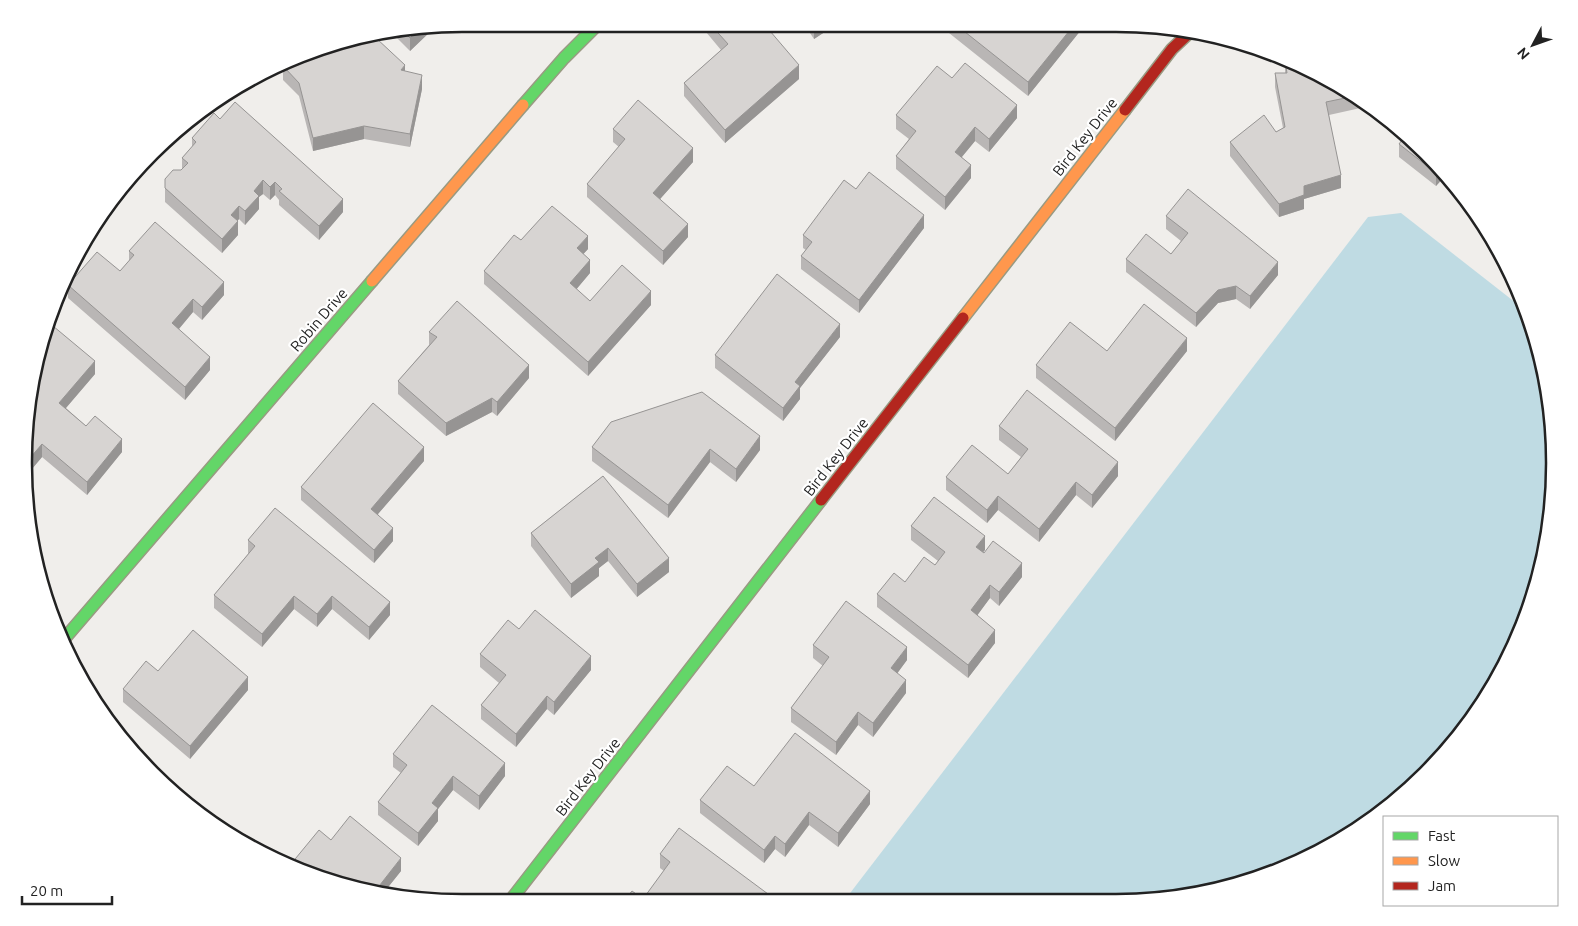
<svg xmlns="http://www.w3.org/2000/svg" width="1578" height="926" font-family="Ubuntu,sans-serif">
  <rect width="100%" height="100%" fill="#f0eeeb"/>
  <path fill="#bfdbe3" d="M1401,213L1525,310L1546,378L1554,463L1546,549L1521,631L1480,707L1405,793L1334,844L1229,887L1144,901H844L1368,217Z"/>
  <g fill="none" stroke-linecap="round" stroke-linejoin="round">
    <defs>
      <path id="fast" d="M523,105L564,58L598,24
        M65,638L372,281
        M510,901L821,500"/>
      <path id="slow" d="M372,281L523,105
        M963,318L1125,110"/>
      <path id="jam" d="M1125,110L1172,49L1188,34
        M821,500L963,318"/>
    </defs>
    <use href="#fast" stroke="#999a82" stroke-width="14"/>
    <use href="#slow" stroke="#999a82" stroke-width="14"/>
    <use href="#jam" stroke="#999a82" stroke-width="14"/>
    <use href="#fast" stroke="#63d668" stroke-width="11"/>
    <use href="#slow" stroke="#ff974d" stroke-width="11"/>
    <use href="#jam" stroke="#b3261e" stroke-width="11"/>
  </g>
  <path fill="#b9b6b5" d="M486,24H502L494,32Z
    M706,24H764L799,79L725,143L684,96V83L721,50L706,32Z
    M804,24H837L814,39Z
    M949,24L1085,25L1028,96L949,33Z
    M433,29L410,51L394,35Z
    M322,47L405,71L422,89L410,147L364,139L313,151L299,96L283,80V68Z
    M1285,61L1359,98L1365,103V107L1329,115L1341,188L1304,199V209L1279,217L1230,156V142L1276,132L1283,128L1275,87V73H1285Z
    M952,78L1017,118L989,152L975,141L962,157L971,178L945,210L896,169V156L909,139L896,129V115Z
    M220,119L343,212L319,240L279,205V200L275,195L270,200L263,194L259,197V209L245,225L239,219L237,221L238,235L222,253L165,202V179L182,170V158L192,147V138Z
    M613,129L693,162L660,199L688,237L663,265L587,197V184L619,147L613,142Z
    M1399,144L1445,176L1436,186L1399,157Z
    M856,189L924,228L859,313L801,269V256L806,250L803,248V235Z
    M1166,216L1278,275L1250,309L1236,299L1218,303L1196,327L1126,272V259L1171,254L1181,241L1166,229Z
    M521,240L588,249L583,254L590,273L576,289L590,301L651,305L588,376L484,284V271Z
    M129,251L224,295L202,320L193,312L179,329L210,370L185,400L68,298V285L120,271L129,261Z
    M47,321L95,374L66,408L86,426L122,452L87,495L42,457L26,476Z
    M429,332L529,378L497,416L492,412L446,436L398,394V381L429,345Z
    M840,337L800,388V399L783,421L715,368V355Z
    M1107,351H1187L1115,441L1036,378V365Z
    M999,426L1118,476L1092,508L1076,495L1039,542L998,510L987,523L946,490V477L1008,474L1021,457L999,440Z
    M592,447L760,450L736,482L710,462L668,518L592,461Z
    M424,461L378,514L393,541L374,563L301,500V487Z
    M603,476L669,572L637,597L608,561L599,568V576L571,598L531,546V533Z
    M911,526L985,550L982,552L1022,577L999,606L990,598L977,615L995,643L968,678L877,607V594L905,582L935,565L938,561L911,540Z
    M248,540L390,615L369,640L332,609L317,627L294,609L262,647L214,608V595L248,554Z
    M519,629L591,670L554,715L547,709L516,747L481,719V705L499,683L480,667V654Z
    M813,645L907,660L897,673L906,693L873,737L858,725L836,755L791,722V708L823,666L813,658Z
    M158,671L248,690L190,759L123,702V689Z
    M393,754L505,776L479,810L453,790L438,809V821L418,846L378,815V802L401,773L393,767Z
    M754,786L870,804L838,847L809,825L785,857L775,849L764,863L700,813V800Z
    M331,840L401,871L385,891L322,879Z
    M660,854L768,901L643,899L664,871L660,868Z"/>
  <path fill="#969493" d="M494,24H502L494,32Z
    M817,24H837L814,39V26Z
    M1074,25H1085L1028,96V82Z
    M433,29L410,51V38L417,31Z
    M405,65V78L401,70Z
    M799,65V79L725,143V130Z
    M422,75V89L410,147V134Z
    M1017,105V118L989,152V139Z
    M364,126V139L313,151V138Z
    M975,127V141L955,165V152Z
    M693,148V162L653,207V193Z
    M971,165V178L945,210V197Z
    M1439,169L1445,176L1436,186V173Z
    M1341,175V188L1304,199V209L1279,217V204L1304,186Z
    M263,180V194L259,197V209L245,225V211L254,191Z
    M275,182V195L270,200V187Z
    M343,199V212L319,240V226Z
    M239,206V219L231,229V215Z
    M924,215V228L859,313V300Z
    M238,221V235L222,253V239Z
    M688,224V237L663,265V251Z
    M588,236V249L577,261V248Z
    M590,260V273L570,297V283Z
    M1278,262V275L1250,309V296Z
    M224,282V295L202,320V307Z
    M1236,286V299L1218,303L1196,327V313L1218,290Z
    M651,291V305L588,376V362Z
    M193,299V312L172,337V323Z
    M840,324V337L800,388V399L783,421V408L795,382Z
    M1187,338V351L1115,441V428Z
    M210,357V370L185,400V387Z
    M95,361V374L59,416V403Z
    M529,365V378L497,416V402Z
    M492,398V412L446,436V423Z
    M760,436V450L736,482V469Z
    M122,439V452L87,495V482Z
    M42,444V457L26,476L24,465Z
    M424,447V461L371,522V509Z
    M710,449V462L668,518V505Z
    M1118,462V476L1092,508V495Z
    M1076,482V495L1039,542V529Z
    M998,496V510L987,523V510Z
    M393,528V541L374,563V550Z
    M985,536V550L976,561V547Z
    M608,548V561L599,568V576L571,598V584L595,558Z
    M669,558V572L637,597V584Z
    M1022,563V577L999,606V592Z
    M990,585V598L971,624V610Z
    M294,596V609L262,647V634Z
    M332,596V609L317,627V614Z
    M390,602V615L369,640V627Z
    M995,630V643L968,678V665Z
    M907,647V660L891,682V668Z
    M591,656V670L554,715V702Z
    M248,677V690L190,759V746Z
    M906,680V693L873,737V723Z
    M547,696V709L516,747V734Z
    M858,712V725L836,755V742Z
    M505,763V776L479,810V796Z
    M453,776V790L438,809V821L418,846V833L432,803Z
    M870,791V804L838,847V833Z
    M809,812V825L785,857V844Z
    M775,836V849L764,863V850Z
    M401,858V871L385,891L376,890Z
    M768,894V901H762Z"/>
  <path fill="#d7d4d2" stroke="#969493" d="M710,24H764L799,65L725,130L684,83L728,44Z
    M955,24L1074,25L1028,82Z
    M417,31L410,38L405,33Z
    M376,38L405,65L401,70L422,75L410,134L364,126L313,138L299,83L284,67L322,47Z
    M1285,61L1355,96L1326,102L1341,175L1304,186V195L1279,204L1230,142L1264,115L1276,132L1285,127L1275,73H1287Z
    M965,63L1017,105L989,139L975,127L955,152L971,165L945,197L896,156L916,131L896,115L937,66L952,78Z
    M638,100L693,148L653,193L688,224L663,251L587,184L625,139L613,129Z
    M235,102L343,199L319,226L279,191L282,189L275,182L270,187L263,180L254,191L259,196L245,211L239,206L231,215L238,221L222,239L165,188V179L173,170H181L188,163L182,158L196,142L192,138L214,113L220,119Z
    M1405,136L1426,153L1439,169L1436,173L1399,144Z
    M869,172L924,215L859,300L801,256L812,242L803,235L844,180L856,189Z
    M1188,189L1278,262L1250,296L1236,286L1218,290L1196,313L1126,259L1146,234L1171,254L1188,233L1166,216Z
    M552,206L588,236L577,248L590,260L570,283L590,301L622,265L651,291L588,362L484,271L514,235L521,240Z
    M155,222L224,282L202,307L193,299L172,323L210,357L185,387L68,285L97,252L120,271L134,255L129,251Z
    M777,274L840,324L795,382L800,386L783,408L715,355Z
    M457,301L529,365L497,402L492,398L446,423L398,381L437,337L429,332Z
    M1144,304L1187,338L1115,428L1036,365L1070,322L1107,351Z
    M47,321L95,361L59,403L86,426L95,416L122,439L87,482L42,444L24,465Z
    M1027,390L1118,462L1092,495L1076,482L1039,529L998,496L987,510L946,477L972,445L1008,474L1028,449L999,426Z
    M702,392L760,436L736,469L710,449L668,505L592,447L611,422Z
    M373,403L424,447L371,509L393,528L374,550L301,487Z
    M603,476L669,558L637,584L608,548L595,558L599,562L571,584L531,533Z
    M934,497L985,536L976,547L984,553L993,541L1022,563L999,592L990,585L971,610L995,630L968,665L877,594L894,573L905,582L924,557L935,565L945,552L911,526Z
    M275,508L390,602L369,627L332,596L317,614L294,596L262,634L214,595L255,546L248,540Z
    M846,601L907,647L891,668L906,680L873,723L858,712L836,742L791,708L829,657L813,645Z
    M535,610L591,656L554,702L547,696L516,734L481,705L506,675L480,654L508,620L519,629Z
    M193,630L248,677L190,746L123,689L146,661L158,671Z
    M432,705L505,763L479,796L453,776L432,803L438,808L418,833L378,802L407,765L393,754Z
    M795,733L870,791L838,833L809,812L785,844L775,836L764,850L700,800L727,766L754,786Z
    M148,762L169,780V781Z
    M350,816L401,858L376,890L371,889L365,883L362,887L322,879L291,864L319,830L331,840Z
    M679,828L768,894L762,901H624L632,891L643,899L670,862L660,854Z"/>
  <g text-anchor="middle" stroke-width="4.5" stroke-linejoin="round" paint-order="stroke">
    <g font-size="15" fill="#222" stroke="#fff">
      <text transform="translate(1085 137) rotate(-52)" y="5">Bird Key Drive</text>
      <text transform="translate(319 320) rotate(-49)" y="5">Robin Drive</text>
      <text transform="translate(836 457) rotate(-52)" y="5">Bird Key Drive</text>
      <text transform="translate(588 777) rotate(-52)" y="5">Bird Key Drive</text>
    </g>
  </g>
  <path d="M0 0H1578V926H0ZM462 32H1116A430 430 0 0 1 1546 462V464A430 430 0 0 1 1116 894H462A430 430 0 0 1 32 464V462A430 430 0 0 1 462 32Z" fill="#fff" fill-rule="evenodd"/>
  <path fill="none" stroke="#222" stroke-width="2.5" d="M462 32H1116A430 430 0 0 1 1546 462V464A430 430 0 0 1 1116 894H462A430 430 0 0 1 32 464V462A430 430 0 0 1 462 32Z"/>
  <rect x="1383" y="816" width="175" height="90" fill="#ffffff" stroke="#a7a7a7"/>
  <rect x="1393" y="832" width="25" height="8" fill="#63d668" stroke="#a7a7a7"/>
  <text x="1428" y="841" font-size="15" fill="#222222">Fast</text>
  <rect x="1393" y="857" width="25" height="8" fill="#ff974d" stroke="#a7a7a7"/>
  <text x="1428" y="866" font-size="15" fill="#222222">Slow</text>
  <rect x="1393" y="882" width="25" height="8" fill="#b3261e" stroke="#a7a7a7"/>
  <text x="1428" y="891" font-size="15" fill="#222222">Jam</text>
  <g transform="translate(1533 45) rotate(229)" stroke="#ffffff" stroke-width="4" paint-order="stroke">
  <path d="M0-4L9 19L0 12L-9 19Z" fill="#222222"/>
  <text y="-8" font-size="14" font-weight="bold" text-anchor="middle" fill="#222222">N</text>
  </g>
  <path d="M22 896v8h90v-8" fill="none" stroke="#222222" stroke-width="2.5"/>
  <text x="30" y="896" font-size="15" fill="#222222" stroke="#ffffff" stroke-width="4" paint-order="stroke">20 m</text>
</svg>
